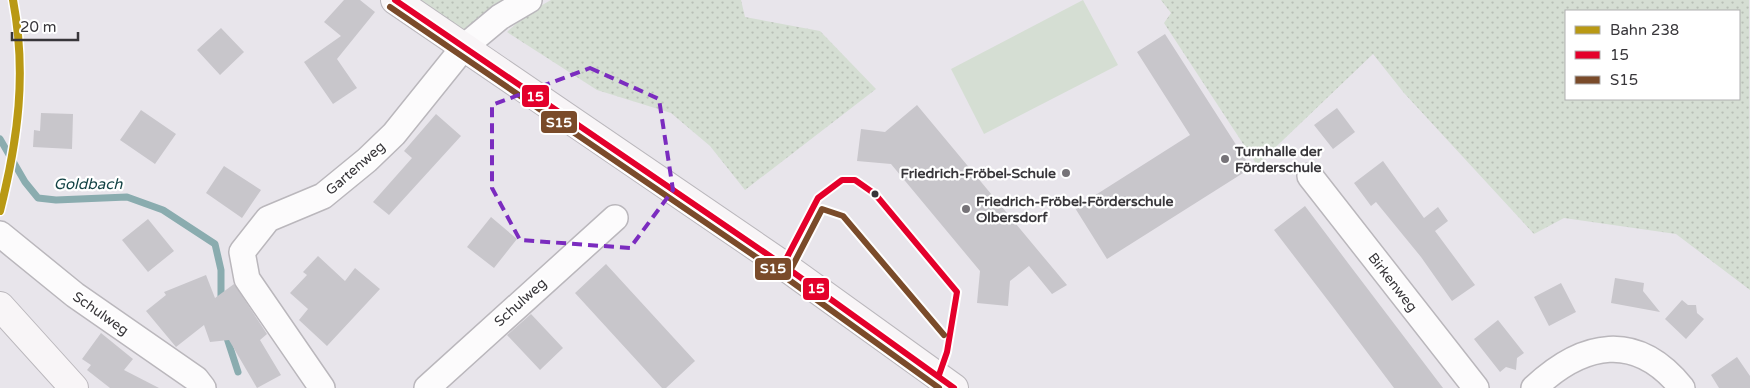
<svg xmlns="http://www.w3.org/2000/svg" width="1750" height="388" font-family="'Varela Round',sans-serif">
  <defs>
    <pattern id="grass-dots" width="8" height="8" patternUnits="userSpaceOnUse" patternTransform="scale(1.25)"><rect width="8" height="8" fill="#d5ded3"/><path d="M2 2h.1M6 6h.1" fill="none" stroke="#b8bfb6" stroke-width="1.8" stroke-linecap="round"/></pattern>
  </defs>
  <rect width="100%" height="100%" fill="#e8e5eb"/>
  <path fill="url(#grass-dots)" fill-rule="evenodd" d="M421,0H514L470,35Z
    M551,0H741L745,17L820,31L876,89L745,190L710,146L671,113L597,90L507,32L528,13Z
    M1161,0H1749L1750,290L1676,234L1564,218L1534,234L1404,93L1373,54L1257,165L1164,23L1171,13ZM1566,11H1739V99H1566Z"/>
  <path fill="#d5ded3" d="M1083,0L1118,65L984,134L951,69Z"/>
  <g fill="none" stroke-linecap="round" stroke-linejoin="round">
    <path stroke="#8aacaf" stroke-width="7" d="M0,139L25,182L38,198L56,200L127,197L163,210L215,244L221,270V302
      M225,332L238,372"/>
  </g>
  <path fill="#c8c6cb" d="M344,0H360L375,12L337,59L357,88L333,104L304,62L341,36L324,22Z
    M221,28L244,52L220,75L197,50Z
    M1165,34L1251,168L1107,259L1075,208L1190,135L1137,52Z
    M917,105L1041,254L1067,285L1052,294L1029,266L1010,281L1008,306L977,303L980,271L891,164L857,161L861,129L885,132Z
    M1337,108L1355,132L1333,149L1314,125Z
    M141,110L176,134L155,164L120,140Z
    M41,113L73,114L72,149L33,147L34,130L40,131Z
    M436,114L461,136L389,215L373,202L412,158L404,151Z
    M1383,161L1424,218L1438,207L1448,221L1435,231L1475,285L1452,301L1421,257L1376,202L1371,206L1354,183Z
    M224,166L261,190L242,218L206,193Z
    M1305,206L1351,267L1443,388H1394L1333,307L1274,230Z
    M491,217L517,239L494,268L467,247Z
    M148,219L174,251L148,272L122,240Z
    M318,256L345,281L355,268L380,289L327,346L299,320L308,309L290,293L307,275L303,272Z
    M606,264L695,361L666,388H662L575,293Z
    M206,275L215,298L234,284L267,334L260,340L281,375L257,388L229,340L210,342L204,325L176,347L146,311L166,295L164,292Z
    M1615,278L1644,283L1643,291L1660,312L1611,303Z
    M1561,283L1576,312L1549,326L1534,297Z
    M1682,300L1688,305H1696L1697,313L1704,319L1686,339L1665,319Z
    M531,314L563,348L540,370L507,335Z
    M1498,320L1524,353L1517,358L1516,370L1506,367L1500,372L1474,339Z
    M101,333L133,359L124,370L159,388H110L87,370L91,365L82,359Z
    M1737,357L1750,376V388H1719L1711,375Z"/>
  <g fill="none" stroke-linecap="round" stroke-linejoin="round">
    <defs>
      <path id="street" d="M1310,176L1476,388
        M0,234L75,295L196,379L203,388
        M322,388L247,279L242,252L268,219L323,196L367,160L394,134L464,47L500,17L529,0
        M427,388L615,218
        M1534,388C1583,342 1636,331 1682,388"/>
      <path id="secondary" d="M395,0L783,265L954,388
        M0,306L74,388"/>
    </defs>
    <use href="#street" stroke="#bab7bc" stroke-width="28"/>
    <use href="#secondary" stroke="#bab7bc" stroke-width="30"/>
    <use href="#street" stroke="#fcfbfc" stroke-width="25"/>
    <use href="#secondary" stroke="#f8f5f7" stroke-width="28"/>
    <defs>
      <path id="bus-1" d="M395,0L783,265L954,388
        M783,265L818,198L842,180H855L875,194L957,292L947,352L939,375"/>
      <path id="bus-2" d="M390,7L778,272L939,388
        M791,269L822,209L843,216L944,335"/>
    </defs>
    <use href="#bus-1" stroke="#fff" stroke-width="10"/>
    <use href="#bus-2" stroke="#fff" stroke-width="10"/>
    <use href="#bus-1" stroke="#e4002b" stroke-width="6"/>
    <use href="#bus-2" stroke="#7a4b2a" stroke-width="6"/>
    <defs>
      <path id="rail-1" d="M0,211C18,140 27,73 13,0"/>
    </defs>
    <use href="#rail-1" stroke="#fff" stroke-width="11"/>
    <use href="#rail-1" stroke="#b99914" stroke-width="8"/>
  </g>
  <path fill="none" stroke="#7b2cbf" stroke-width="4" stroke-dasharray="10 6" stroke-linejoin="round" d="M590,68L659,99L673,190L630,248L520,240L492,188V105Z"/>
  <g fill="#767378" stroke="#fff" stroke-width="2">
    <circle cx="1225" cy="159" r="5"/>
    <circle cx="1066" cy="173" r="5"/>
    <circle cx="966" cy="209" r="5"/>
  </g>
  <circle fill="#38363a" stroke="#fff" stroke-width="2" cx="875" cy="194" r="4.5"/>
  <g text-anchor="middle" stroke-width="4.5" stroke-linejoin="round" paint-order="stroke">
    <g font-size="14" font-weight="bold" fill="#38363a" stroke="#fff" text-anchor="start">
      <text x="1235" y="156">Turnhalle der<tspan x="1235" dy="16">Förderschule</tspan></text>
      <text x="1056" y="178" text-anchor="end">Friedrich-Fröbel-Schule</text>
      <text x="976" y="206">Friedrich-Fröbel-Förderschule<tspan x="976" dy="16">Olbersdorf</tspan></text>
    </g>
    <g font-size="14" fill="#38363a" stroke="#fff">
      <text transform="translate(355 168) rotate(-41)" y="5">Gartenweg</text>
      <text transform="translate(1393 282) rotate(52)" y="5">Birkenweg</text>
      <text transform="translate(520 302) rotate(-42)" y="5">Schulweg</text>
      <text transform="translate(101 313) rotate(35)" y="5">Schulweg</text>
    </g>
    <g font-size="15" font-style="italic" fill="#124244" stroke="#fff">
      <text x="88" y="189">Goldbach</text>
    </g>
  </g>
  <g stroke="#fff" stroke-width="2">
    <rect x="521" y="84" width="29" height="24" rx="5" fill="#e4002b"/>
    <rect x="540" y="110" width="38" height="24" rx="5" fill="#7a4b2a"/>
    <rect x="754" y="257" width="38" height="24" rx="5" fill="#7a4b2a"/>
    <rect x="802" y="277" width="28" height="24" rx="5" fill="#e4002b"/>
  </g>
  <g font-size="14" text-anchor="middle" font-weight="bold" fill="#fff">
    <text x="535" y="101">15</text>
    <text x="559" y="127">S15</text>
    <text x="773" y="273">S15</text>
    <text x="816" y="293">15</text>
  </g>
  <rect x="1565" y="10" width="175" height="90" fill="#ffffff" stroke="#afafb0"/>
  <rect x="1575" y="26" width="25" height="8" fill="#b99914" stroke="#afafb0"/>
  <text x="1610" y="35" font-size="15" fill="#38363a">Bahn 238</text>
  <rect x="1575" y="51" width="25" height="8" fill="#e4002b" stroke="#afafb0"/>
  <text x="1610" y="60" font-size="15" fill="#38363a">15</text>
  <rect x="1575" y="76" width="25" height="8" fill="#7a4b2a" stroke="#afafb0"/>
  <text x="1610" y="85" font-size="15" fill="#38363a">S15</text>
  <path d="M12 32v8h66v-8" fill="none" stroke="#38363a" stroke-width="2.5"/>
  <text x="20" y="32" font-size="15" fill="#38363a" stroke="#ffffff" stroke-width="4" paint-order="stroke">20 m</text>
</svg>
